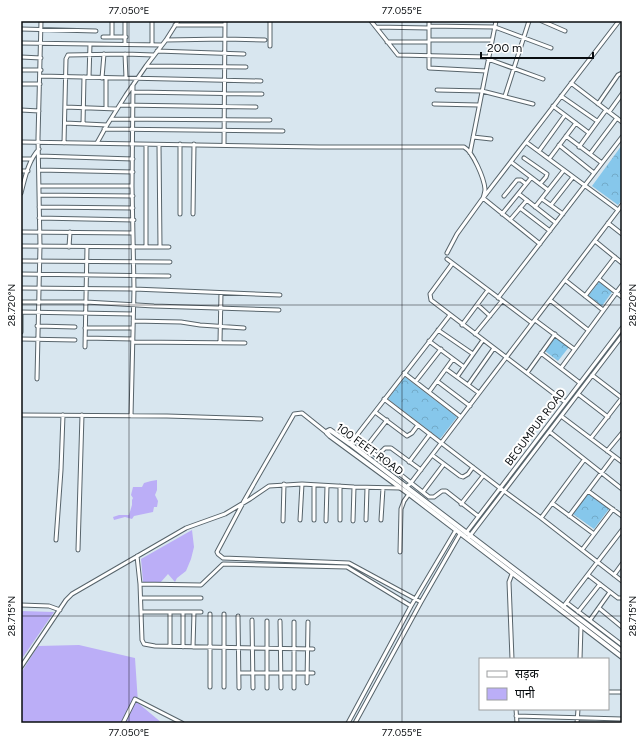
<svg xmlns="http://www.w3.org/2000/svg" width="643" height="744" font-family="Figtree,'Noto Sans Devanagari',sans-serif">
  <defs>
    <pattern id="forest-crowns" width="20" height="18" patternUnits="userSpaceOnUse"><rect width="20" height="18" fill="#86c7eb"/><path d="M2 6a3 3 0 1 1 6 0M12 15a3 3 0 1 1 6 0" fill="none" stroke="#72aac8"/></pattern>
  </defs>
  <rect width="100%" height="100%" fill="#d8e6ef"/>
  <path fill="url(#forest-crowns)" d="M622,145V200L618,205L592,186Z
    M599,282L612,292L602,306L588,296Z
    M555,337L569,347L558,361L545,351Z
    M405,377L457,417L440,439L388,399Z
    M588,494L609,509L594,529L573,514Z"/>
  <path fill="#bbaef7" d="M157,480V490L155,495L158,501L157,507H154L153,512L134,516L132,519L125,517L114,520L113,517L119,515H129L132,505V500L133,498L131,495L133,487H142L144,483L151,481Z
    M192,530L194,547L191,559L186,571L177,578L175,582L168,574L160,583L143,582L141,559Z
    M21,611L54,612L21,660Z
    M79,645L135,658L138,703L162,723H21V673L38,646Z"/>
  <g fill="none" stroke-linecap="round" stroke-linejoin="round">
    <defs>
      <path id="street" d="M112,21V37
        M152,21V45
        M270,21V46
        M371,21L398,55L488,57
        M429,21V68L486,71
        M542,21L565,31
        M175,25H225
        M429,26L495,27L551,48
        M376,27L429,28
        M21,29L96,31
        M103,37H126
        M166,40L225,39L265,40
        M429,40H492
        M387,42H429
        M21,43L162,45
        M125,44V21
        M157,51L244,54
        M125,54L126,78
        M21,57L41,58
        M488,59L543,79
        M146,66L246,67
        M21,70H41
        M40,76L261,81
        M89,77L90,44
        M102,78L104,54
        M106,78V108
        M571,83L622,122
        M21,84H40
        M437,90L482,91L533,104
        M133,92L262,94
        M505,96L529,21
        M561,96L597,121
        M434,104L479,105
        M598,104L618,75L622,73
        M120,105L256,107
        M553,106L589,133
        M65,107L117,109
        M21,110L39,111
        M609,112L622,94
        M111,119L270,120
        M65,123L107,125
        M83,124L84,77
        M104,129L283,131
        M566,136L602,163
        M473,137L491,139
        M21,142L319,147H464C473,152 484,178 485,189C485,192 484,195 483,198L457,234L447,253
        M526,142L618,210
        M64,143L66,59L68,55L125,54L154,55
        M97,143L107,125L126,95L146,66L166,40L178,21
        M159,145L160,247
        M224,145L225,21
        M559,145L594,173
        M579,147L606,110
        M539,151L565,115
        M470,153L496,21
        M590,154L617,118
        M39,156L133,159
        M524,158L547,174L546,177L540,184
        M21,159H32
        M549,159L576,123
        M511,162L548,190
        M39,170L133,172
        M21,171H28
        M39,186H132
        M21,193C25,178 28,161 39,149
        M519,194L556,223
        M39,195L133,196
        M504,196L517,180H521L526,184
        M542,199L563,214
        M551,205L573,177
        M39,207L133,208
        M535,207L564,170
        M520,208L550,231
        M180,214V144
        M193,214L194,144
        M502,214L531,178
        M39,218L134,220
        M510,220L527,200
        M608,223L622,234
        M21,232L133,233
        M595,241L622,263
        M540,244L483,198L619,21
        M21,246L169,247
        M69,247L70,232
        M146,247V145
        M447,259L532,323
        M21,261L170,262
        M452,264L430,294L431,300L565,402
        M21,274L169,276
        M599,279L622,297
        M565,280L603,310
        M21,288L134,289L280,295
        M585,296L615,257
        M498,298L622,137
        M550,300L588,330
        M21,302H86L154,306L279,310
        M478,305L490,316
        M21,312L133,314
        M535,320L574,349
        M133,321L181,322L200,325L244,328
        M462,325L488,290
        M37,326L75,327
        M85,328H133
        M438,330L473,354
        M21,332V312
        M475,334L502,301
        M85,338L133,339
        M21,339L75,340
        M429,341L464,367
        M133,342L245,343
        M220,342L221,293
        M85,347L87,247
        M541,353L580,383
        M561,368L622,285
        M446,369L479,393
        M404,373L461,417
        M527,373L555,334
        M592,375L622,398
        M457,377L483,340
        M37,379L40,246L38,138L41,21
        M416,381L441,349
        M437,381L470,406
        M468,385L494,348
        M429,392L453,359
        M578,394L608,417
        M384,399L500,488L541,518L622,581
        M375,412L407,436L412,433L418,425
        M21,415L167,416L261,419
        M131,416L134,289L132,186L133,85
        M561,416L622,462
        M550,432L622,489
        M327,433L302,413L294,414L244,501L217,552L218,554L223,558L349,563L421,602
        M354,438L429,497H434L442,491H446L478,516
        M591,438L622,398
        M350,444L450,315
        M366,447L387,420
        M607,451L622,433
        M432,455L460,476L463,477L468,474L473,467
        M377,456L385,448H391L421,470
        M409,462L430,434
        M406,487L410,484L622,205
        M588,491L622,516
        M423,492L444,464
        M552,503L594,534
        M461,504L483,476
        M569,516L614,456
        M541,518L584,460
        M300,520L302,484
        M314,520V485
        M340,520V486
        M366,520L367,488
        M381,520L383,488
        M283,521L284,484
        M326,521L327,486
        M353,521L354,487
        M466,533L622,328
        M469,537L622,336
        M56,540L61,470L63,415
        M78,550L82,415
        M582,550L613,509
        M400,552L401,509L404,501L409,494
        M137,556L140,584L142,640L144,644L155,646L313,649
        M512,574L509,582L512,659
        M588,575L618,598H622
        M614,575L622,564
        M140,584L201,585L223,564L347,567L411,606
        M141,598H201
        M567,603L622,645
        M21,605L49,606L60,610
        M563,607L622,530
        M599,608L622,627
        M141,612H201
        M578,612L600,584
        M238,616L239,688
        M252,620L253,688
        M590,620L610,592
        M280,621L281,688
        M294,622V688
        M170,646V612
        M183,647V612
        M193,647L194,612
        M580,659L581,626
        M21,667L66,600L72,594L186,528L225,514L250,499L269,486L302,484L354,487L400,488
        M239,673H313
        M307,683L308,622
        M210,687V614
        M224,687V614
        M267,688V621
        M608,692H622
        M516,709L517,723
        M516,716L622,719
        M123,723L135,699L182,723
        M348,723L411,606L456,530
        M355,723L421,602L460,534
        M577,723L578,709"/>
      <path id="secondary" d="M622,651L350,444L330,430L328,431L327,433L330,436L409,494L622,657"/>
    </defs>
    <use href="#street" stroke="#57646b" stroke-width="5"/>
    <use href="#secondary" stroke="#57646b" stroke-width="6"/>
    <use href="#street" stroke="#fff" stroke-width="3"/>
    <use href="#secondary" stroke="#fff" stroke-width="4"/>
  </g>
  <path fill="none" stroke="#080c0f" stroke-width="1" stroke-opacity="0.45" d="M129,21V723M402,21V723M21,305H622M21,616H622"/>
  <g text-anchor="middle" stroke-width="4" stroke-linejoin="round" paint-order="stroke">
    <g font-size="11" fill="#080c0f" stroke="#fff">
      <text transform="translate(535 427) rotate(-53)" y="4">BEGUMPUR ROAD</text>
      <text transform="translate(370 449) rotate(36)" y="4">100 FEET ROAD</text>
    </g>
  </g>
  <rect width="643" height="744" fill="none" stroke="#ffffff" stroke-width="44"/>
  <rect x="479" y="658" width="130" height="52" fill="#ffffff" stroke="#9c9e9f"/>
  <rect x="487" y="671" width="20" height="6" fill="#ffffff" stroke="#9c9e9f"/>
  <text x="515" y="678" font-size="12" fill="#080c0f">सड़क</text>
  <rect x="487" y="688" width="20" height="12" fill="#bbaef7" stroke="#9c9e9f"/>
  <text x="515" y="698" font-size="12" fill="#080c0f">पानी</text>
  <path d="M481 52v6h112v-6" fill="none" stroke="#080c0f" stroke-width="2"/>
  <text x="487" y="52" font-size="12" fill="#080c0f" stroke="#ffffff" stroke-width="3" paint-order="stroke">200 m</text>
  <rect x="22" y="22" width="599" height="700" fill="none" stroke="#080c0f" stroke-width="1.5"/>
  <g font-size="10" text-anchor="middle" fill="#080c0f">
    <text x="129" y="14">77.050°E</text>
    <text x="402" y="14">77.055°E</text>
    <text transform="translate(11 305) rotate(-90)" y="4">28.720°N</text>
    <text transform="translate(632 305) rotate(-90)" y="4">28.720°N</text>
    <text transform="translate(11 616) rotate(-90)" y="4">28.715°N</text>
    <text transform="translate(632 616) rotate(-90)" y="4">28.715°N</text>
    <text x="129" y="736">77.050°E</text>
    <text x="402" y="736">77.055°E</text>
  </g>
</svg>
